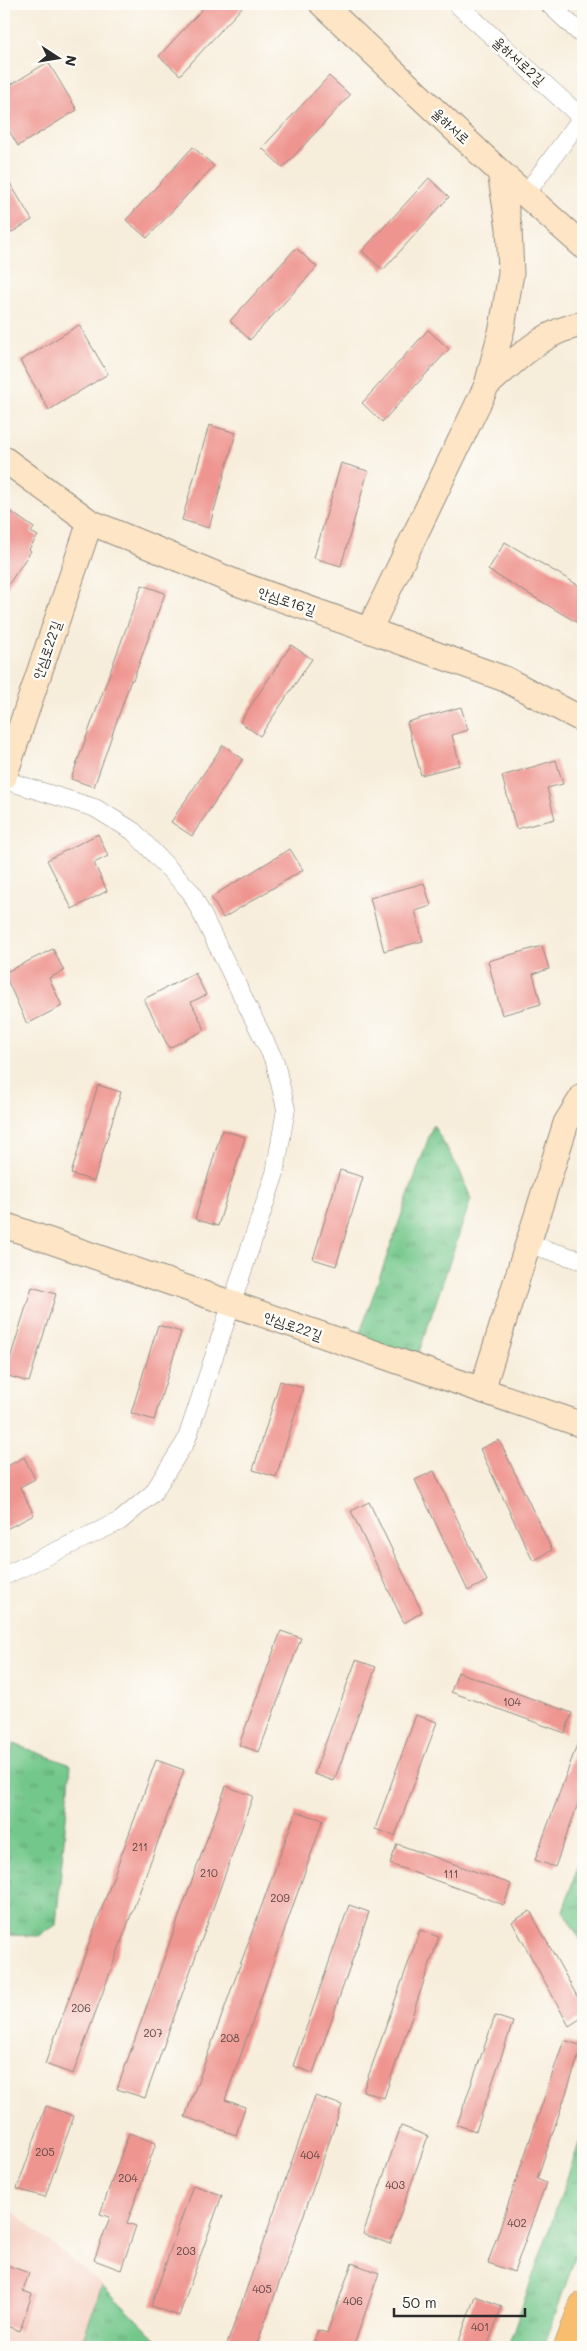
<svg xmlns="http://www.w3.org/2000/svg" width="587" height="2351" font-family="Mali,'Poor Story',sans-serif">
  <defs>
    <pattern id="grass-tufts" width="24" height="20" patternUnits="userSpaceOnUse" patternTransform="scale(1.25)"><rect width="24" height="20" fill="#73c78b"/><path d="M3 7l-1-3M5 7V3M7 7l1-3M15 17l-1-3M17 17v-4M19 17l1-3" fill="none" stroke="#5fa272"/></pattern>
  </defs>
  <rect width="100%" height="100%" fill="#fdfcf7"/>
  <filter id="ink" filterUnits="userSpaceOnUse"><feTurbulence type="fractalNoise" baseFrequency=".02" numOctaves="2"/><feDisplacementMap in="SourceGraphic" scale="10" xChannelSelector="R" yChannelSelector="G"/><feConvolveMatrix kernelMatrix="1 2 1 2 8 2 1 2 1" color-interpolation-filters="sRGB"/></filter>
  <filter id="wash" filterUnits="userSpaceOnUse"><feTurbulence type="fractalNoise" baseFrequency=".0096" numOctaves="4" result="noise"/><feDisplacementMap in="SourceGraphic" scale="20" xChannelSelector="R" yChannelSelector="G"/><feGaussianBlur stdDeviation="1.12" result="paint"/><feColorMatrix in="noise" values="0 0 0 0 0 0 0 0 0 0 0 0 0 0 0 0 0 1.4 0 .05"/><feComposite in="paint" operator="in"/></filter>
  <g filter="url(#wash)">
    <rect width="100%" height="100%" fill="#f7eddb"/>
    <path fill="#f6d2c4" d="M4,2204L102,2285L80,2347H4Z"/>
    <path fill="url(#grass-tufts)" stroke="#4f795b" d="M433,1125L459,1169L471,1199L414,1367L355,1347Z
      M14,1744L71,1765L56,1925L39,1936L7,1935L4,1940V1771Z
      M583,1851V1944L563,1911Z
      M583,2132V2235L544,2347H508Z
      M102,2285L164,2347H80Z"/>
    <g id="blocks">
      <path fill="#ef9590" d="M207,4H245L180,75L159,56Z
        M48,62L77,110L18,146L4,122V89Z
        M329,76L350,95L283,168L262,148Z
        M193,147L214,166L147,238L126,220Z
        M4,173L32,220L4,237Z
        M429,178L449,197L383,270L362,251Z
        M296,248L317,267L250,340L230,321Z
        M79,325L108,374L49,410L20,361Z
        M428,330L449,349L382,422L362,403Z
        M209,425L236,433L209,528L182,520Z
        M341,463L368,471L341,566L314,558Z
        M10,511L34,528L31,532L38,536L29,549L31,551L4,591V520Z
        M505,542L583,588V626L488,570Z
        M142,585L165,593L133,680H131L94,787L71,779Z
        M291,645L312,659L260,736L240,722Z
        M461,707L468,730L452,735L460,765L421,775L407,722Z
        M223,745L243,759L192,836L171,822Z
        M556,760L563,784L547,788L555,819L516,829L502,776Z
        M98,834L108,856L94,863L107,891L72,909L47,860Z
        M290,849L303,870L223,918L211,897Z
        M424,883L431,906L415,911L423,941L384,951L370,898Z
        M542,946L549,969L533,974L541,1004L502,1015L488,961Z
        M53,949L64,971L49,978L62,1006L27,1024L4,973Z
        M195,973L206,995L191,1002L205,1030L169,1048L144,999Z
        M98,1085L121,1092L94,1181L71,1174Z
        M222,1130L245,1137L218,1226L195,1219Z
        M340,1170L363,1177L336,1266L313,1259Z
        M32,1287L56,1294L29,1382L5,1375Z
        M158,1325L181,1332L154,1420L131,1413Z
        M280,1381L303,1388L276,1477L253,1470Z
        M499,1440L552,1550L533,1561L480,1449Z
        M24,1457L35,1479L20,1487L34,1515L4,1530V1468Z
        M434,1471L487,1581L468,1591L415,1480Z
        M369,1502L422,1612L404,1623L351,1511Z
        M281,1631L301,1638L259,1752L239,1745Z
        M356,1660L376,1667L334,1781L314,1774Z
        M458,1672L572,1713L565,1733L451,1692Z
        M416,1715L437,1722L395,1836L375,1829Z
        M582,1731L583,1732V1790L555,1867L535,1860Z
        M156,1760L184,1770L73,2074L45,2064Z
        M226,1786L253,1796L145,2098L117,2089Z
        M296,1811L323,1820L225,2100L245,2107L236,2135L185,2117Z
        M397,1844L511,1884L504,1905L390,1864Z
        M349,1905L369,1912L313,2073L293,2066Z
        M530,1911L583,2007V2017L569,2026L512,1922Z
        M420,1930L439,1937L384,2098L363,2091Z
        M495,2016L513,2022L476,2131L457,2125Z
        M564,2040L582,2046L537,2179L546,2183L514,2272L488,2263Z
        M315,2096L342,2105L304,2214L256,2347H226Z
        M46,2106L74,2116L45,2197L17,2189Z
        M401,2126L428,2136L390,2244L363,2234Z
        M129,2133L156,2143L127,2223L136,2226L121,2270L94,2260L110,2217L100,2214Z
        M193,2185L222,2195L179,2316L151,2306Z
        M352,2263L379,2273L355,2342L363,2344V2347H312L318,2330L327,2333Z
        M4,2264L29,2273L23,2291L32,2294L20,2331L4,2325Z
        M475,2296L502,2306L487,2347H457Z"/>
    </g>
  </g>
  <g filter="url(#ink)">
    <use href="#blocks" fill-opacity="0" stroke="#918c83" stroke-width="1"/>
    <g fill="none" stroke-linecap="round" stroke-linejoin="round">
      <defs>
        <path id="street" d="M457,4L582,118
          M549,4L583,36
          M525,195L583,116
          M4,780L95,808L133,831L191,892L275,1062L286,1109L275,1173L186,1441L153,1493L120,1521L4,1576
          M528,1244L583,1261"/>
        <path id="secondary" d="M322,4L500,172L583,246
          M487,385C516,360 544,330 583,324
          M4,459L90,522L237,583L505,679L583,720
          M369,630L487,385L502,328L511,273L509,228L500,172
          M4,777L90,522
          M4,1225L583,1425
          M482,1390L566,1123L583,1096"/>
        <path id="primary" d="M568,2347L583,2306"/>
      </defs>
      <use href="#street" stroke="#918c83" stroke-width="19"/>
      <use href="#secondary" stroke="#918c83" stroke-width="27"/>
      <use href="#primary" stroke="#918c83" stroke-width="29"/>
      <use href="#street" stroke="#fff" stroke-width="18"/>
      <use href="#secondary" stroke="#fde5c5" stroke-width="25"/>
      <use href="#primary" stroke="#f9be6d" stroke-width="28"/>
    </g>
  </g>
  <g text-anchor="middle" stroke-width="5" stroke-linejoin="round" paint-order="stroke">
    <g font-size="11" fill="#5c4644">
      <text x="512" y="1706">104</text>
      <text x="140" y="1851">211</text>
      <text x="209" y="1877">210</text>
      <text x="451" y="1878">111</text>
      <text x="280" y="1902">209</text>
      <text x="81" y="2012">206</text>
      <text x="153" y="2037">207</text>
      <text x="230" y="2042">208</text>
      <text x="45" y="2156">205</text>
      <text x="310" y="2159">404</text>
      <text x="128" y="2182">204</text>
      <text x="395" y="2189">403</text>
      <text x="517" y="2227">402</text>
      <text x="186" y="2255">203</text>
      <text x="262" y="2293">405</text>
      <text x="353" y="2305">406</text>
      <text x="480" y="2331">401</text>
    </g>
    <g font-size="14" fill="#2b2b2b" stroke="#fdfcf7">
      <text transform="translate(519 61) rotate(42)" y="5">율하서로2길</text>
      <text transform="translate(451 126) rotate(43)" y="5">율하서로</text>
      <text transform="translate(287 601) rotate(19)" y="5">안심로16길</text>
      <text transform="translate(47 650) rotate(-71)" y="5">안심로22길</text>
      <text transform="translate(293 1326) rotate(19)" y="5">안심로22길</text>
    </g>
  </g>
  <rect width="587" height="2351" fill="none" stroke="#fdfcf7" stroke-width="20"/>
  <g transform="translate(58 58) rotate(102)" stroke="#fdfcf7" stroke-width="4" paint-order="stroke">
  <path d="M0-4L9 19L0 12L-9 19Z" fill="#2b2b2b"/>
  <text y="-8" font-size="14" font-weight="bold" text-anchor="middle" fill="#2b2b2b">N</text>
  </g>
  <path d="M394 2308v8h131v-8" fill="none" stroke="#2b2b2b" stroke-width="2.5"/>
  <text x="402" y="2308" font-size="15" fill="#2b2b2b" stroke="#fdfcf7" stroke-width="4" paint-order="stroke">50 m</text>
</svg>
